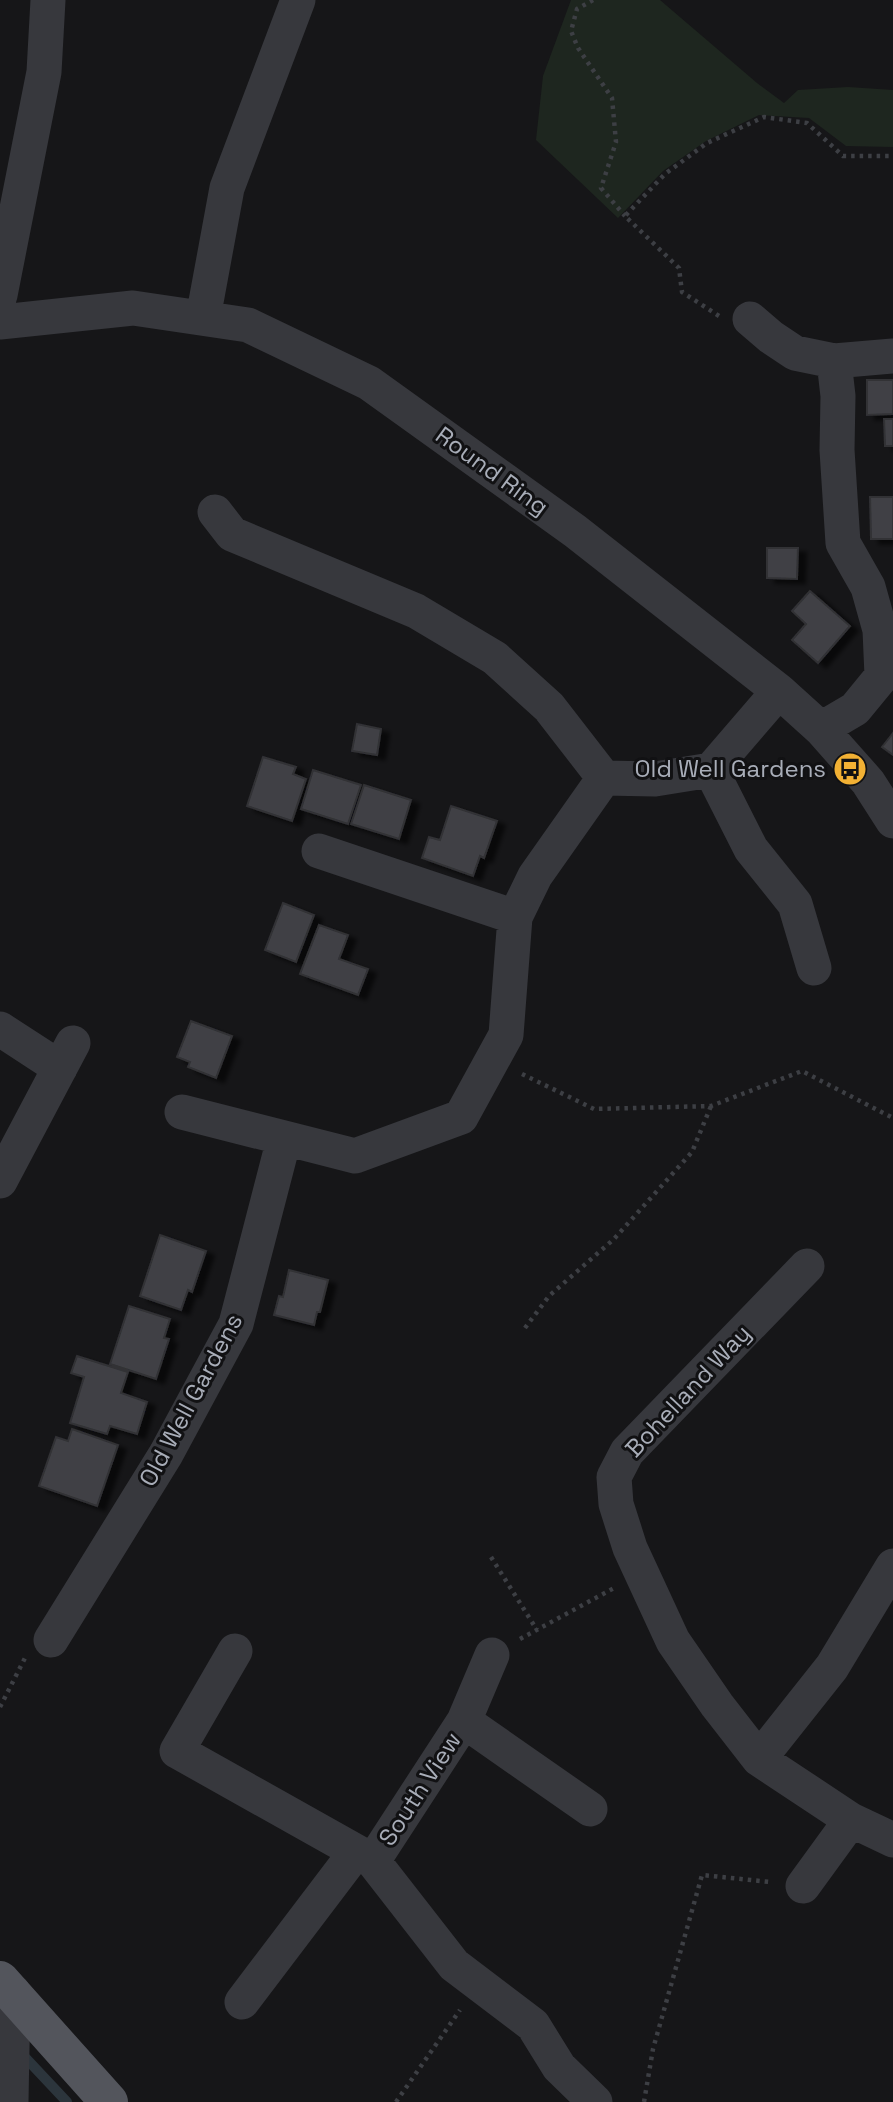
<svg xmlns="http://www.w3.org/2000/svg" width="893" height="2102" font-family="'Space Grotesk',sans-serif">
  <defs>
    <filter id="shadow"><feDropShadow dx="8" dy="4.5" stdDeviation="2" flood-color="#0009"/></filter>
  </defs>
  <rect width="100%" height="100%" fill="#161618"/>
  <path fill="#1e261f" d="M571,0H660L757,83L784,103L798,90L848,87L893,90V147L846,146L809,118L759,115L706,141L663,171L618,218L536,140L543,76Z"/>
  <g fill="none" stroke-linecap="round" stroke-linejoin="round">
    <path stroke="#2c353c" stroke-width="10" d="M21,2053L67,2102"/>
  </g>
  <path fill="#404145" stroke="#303034" stroke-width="2" filter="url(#shadow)" d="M867,380H893V414L867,415Z
    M884,419H893V446H885Z
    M870,497H893V539H871Z
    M767,548H798L797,579L767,578Z
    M810,591L850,626L818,663L792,640L806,624L792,611Z
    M357,724L381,729L377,755L352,751Z
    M893,733V755L882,747Z
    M263,757L296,767L293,774L306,779L292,821L247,806Z
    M313,770L361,785L348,824L301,809Z
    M364,785L411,800L399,839L351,824Z
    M451,806L497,821L484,858L480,856L473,876L422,858L429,837L440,840Z
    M283,903L314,915L296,962L265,950Z
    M319,925L348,935L339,959L368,969L358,995L300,974Z
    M191,1021L232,1036L216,1078L188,1067L190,1062L177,1057Z
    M160,1235L206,1251L192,1292L188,1290L181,1310L140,1296Z
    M289,1270L328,1280L320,1312H317L314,1325L274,1315L279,1296L283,1297Z
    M129,1306L170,1319L164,1338L169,1339L156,1379L110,1364Z
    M77,1356L128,1372L121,1393L147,1402L137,1434L110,1426L107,1434L70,1423L84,1377L71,1373Z
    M72,1429L118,1445L97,1506L39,1486L56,1437L68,1441Z"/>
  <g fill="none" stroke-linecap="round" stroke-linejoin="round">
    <path stroke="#3d3f44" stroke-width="4.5" stroke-dasharray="3.5 5" stroke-linecap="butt" d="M593,0L577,9L571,31L578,48L612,98L616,142L601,188L625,216
      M719,316L682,292L679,268L625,216L665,174L707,143L764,117L807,123L843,156H893
      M522,1074L594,1109L711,1106L802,1071L893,1118
      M525,1328L549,1296L614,1239L692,1152L711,1106
      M491,1557L537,1630
      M520,1639L614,1588
      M0,1707L25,1658
      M396,2102L460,2010
      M644,2102L653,2049L702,1875L770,1882"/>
    <path stroke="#37383d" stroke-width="35" d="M0,295L44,72L48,0
      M203,318L227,188L298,0
      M750,319L771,337L795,353L834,361
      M0,322L133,308L248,325L369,383L575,531L779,691L821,729L868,782L893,821
      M215,512L232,534L416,611L495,658L549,707L604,778
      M821,729L855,709L882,676L880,630L868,587L843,543L837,450L838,396L834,361L893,356
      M711,770L751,849L795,904L814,968
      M319,851L515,917
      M0,1029L60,1068
      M182,1112L355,1156L461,1117L506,1035L515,917L535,876L604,778L655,779L711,770L779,691
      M0,1181L73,1043
      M807,1266L627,1452L614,1477L616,1504L630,1548L673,1641L717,1705L759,1759L851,1820L893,1840
      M51,1640L166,1454L236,1324L284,1139
      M235,1651L177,1751L373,1861
      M492,1655L464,1721L373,1861L454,1965L533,2025L559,2067L595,2102
      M464,1721L590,1809
      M759,1759L832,1667L893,1566
      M803,1886L851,1820
      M242,2002L355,1853
      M11,2102L13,1992"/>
    <path stroke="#53555c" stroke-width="38" d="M0,1980L109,2102"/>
  </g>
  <defs>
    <symbol id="bus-disc" viewBox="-11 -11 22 22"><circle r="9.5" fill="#f2b134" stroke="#111113"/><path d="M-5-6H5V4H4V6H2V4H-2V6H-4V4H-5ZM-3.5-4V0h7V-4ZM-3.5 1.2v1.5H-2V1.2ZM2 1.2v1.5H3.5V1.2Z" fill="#111"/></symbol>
  </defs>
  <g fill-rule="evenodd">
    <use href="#bus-disc" x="831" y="750" width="38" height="38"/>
  </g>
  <g text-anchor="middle" stroke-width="6" stroke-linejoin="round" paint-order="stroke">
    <g font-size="24" fill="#a8adb8" stroke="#111113">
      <text transform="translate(492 471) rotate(36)" y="8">Round Ring</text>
      <text transform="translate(688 1391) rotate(-47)" y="8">Bohelland Way</text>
      <text transform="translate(191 1400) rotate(-62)" y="8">Old Well Gardens</text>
      <text transform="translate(420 1789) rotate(-57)" y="8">South View</text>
    </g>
    <g font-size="24" fill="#a8adb8" stroke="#111113" text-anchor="end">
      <text x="826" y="777">Old Well Gardens</text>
    </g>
  </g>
</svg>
